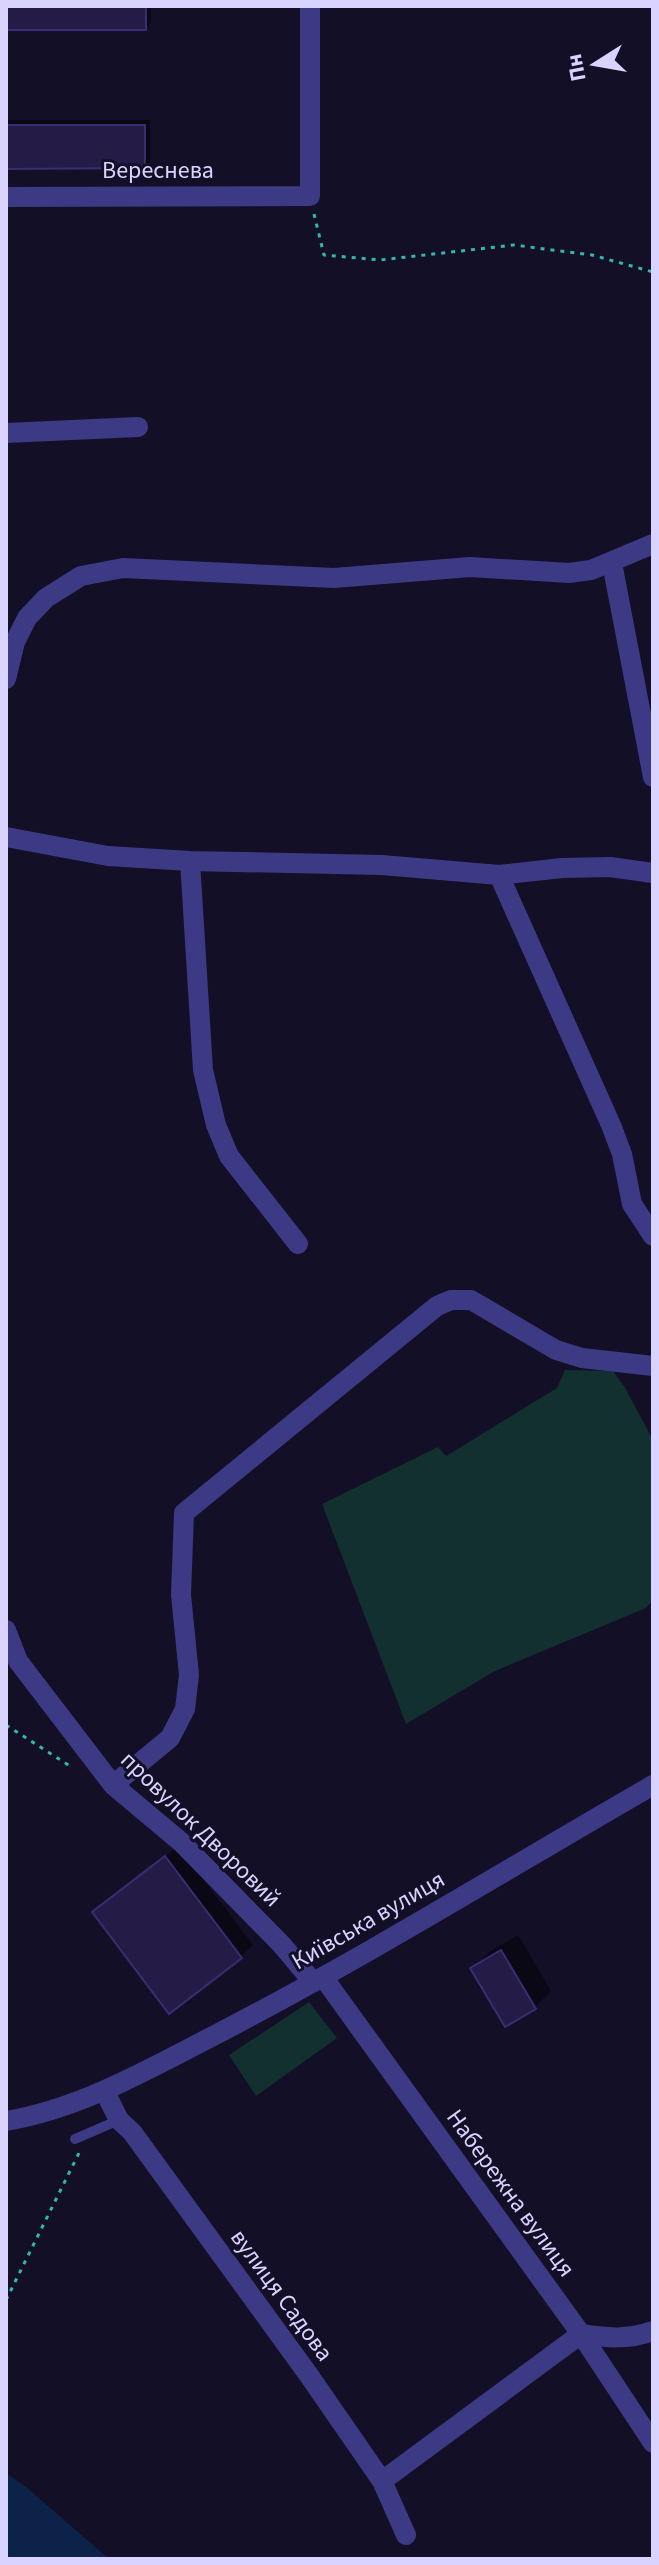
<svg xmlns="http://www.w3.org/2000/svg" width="659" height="2565" font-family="'Source Sans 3',sans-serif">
  <rect width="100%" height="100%" fill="#130f26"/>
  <path fill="#12302f" d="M565,1370L613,1371L624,1386L653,1440V1600L646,1608L495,1671L406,1724L322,1504L438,1447L446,1456L557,1388Z
    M309,2002L337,2038L256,2096L229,2055Z"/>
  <path fill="#0c2248" d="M6,2473L26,2487L109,2559H6Z"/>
  <path fill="#0007" d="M6,6H151V22L146,28H6Z
    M6,120H150V161L144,166L6,167Z
    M178,1846L253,1945L241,1956L95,1912Z
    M518,1935L551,1991L535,2007L506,2024L473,1969L489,1952Z"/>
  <path fill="#241b47" stroke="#3b2d73" stroke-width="2" d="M6,6H146V30H6Z
    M6,125H145V168L6,169Z
    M165,1856L242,1958L169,2014L92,1912Z
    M501,1950L536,2009L505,2027L470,1968Z"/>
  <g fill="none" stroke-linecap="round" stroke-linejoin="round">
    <path stroke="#2fb8b0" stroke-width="3" stroke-dasharray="4 6" stroke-linecap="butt" d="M314,214L324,255L380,260L514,245L592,255L653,272
      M6,1725L73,1768
      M6,2300L79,2153"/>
    <path stroke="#3d3a85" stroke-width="10" d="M75,2139L119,2120"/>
    <path stroke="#3d3a85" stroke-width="20" d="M6,197L310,196V6
      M6,433L138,427
      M612,563L653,777
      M6,679L15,642L27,618L46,598L81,576L123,568L334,578L470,567L569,573L591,570L653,544
      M6,837L108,856L190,861L382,865L499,875L562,868L610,867L653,873
      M190,861L203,1070L216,1125L229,1156L298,1244
      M499,875L611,1125L622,1154L632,1204L653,1236
      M6,1630L18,1661L113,1785L181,1842L282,1945L313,1982
      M113,1785L170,1738L185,1709L189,1675L181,1595L184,1513L437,1306L451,1300H471L556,1350L582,1358L653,1366
      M323,1977L581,2334L653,2443
      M105,2092L119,2120L132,2132L308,2374L382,2481L406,2535
      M581,2334C607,2338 628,2340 653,2331
      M382,2481L581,2334"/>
    <path stroke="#3d3a85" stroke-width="20" d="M6,2121C83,2108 150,2068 219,2033C367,1956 509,1868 653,1785"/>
  </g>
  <g text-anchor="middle" stroke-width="6" stroke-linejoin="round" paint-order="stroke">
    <g font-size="24" fill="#d9d4ff" stroke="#130f26">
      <text x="158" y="178">Вереснева</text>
      <text transform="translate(201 1829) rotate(44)" y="8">провулок Дворовий</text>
      <text transform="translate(368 1920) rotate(-30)" y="8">Київська вулиця</text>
      <text transform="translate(511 2193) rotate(54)" y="8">Набережна вулиця</text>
      <text transform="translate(282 2295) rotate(54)" y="8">вулиця Садова</text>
    </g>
  </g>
  <rect width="659" height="2565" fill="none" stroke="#d9d4ff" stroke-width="16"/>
  <g transform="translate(595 64) rotate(259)" stroke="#130f26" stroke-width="6" paint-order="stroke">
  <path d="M0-6L14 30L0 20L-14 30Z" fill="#d9d4ff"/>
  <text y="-12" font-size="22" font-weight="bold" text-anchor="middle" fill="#d9d4ff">Пн</text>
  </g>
</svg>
